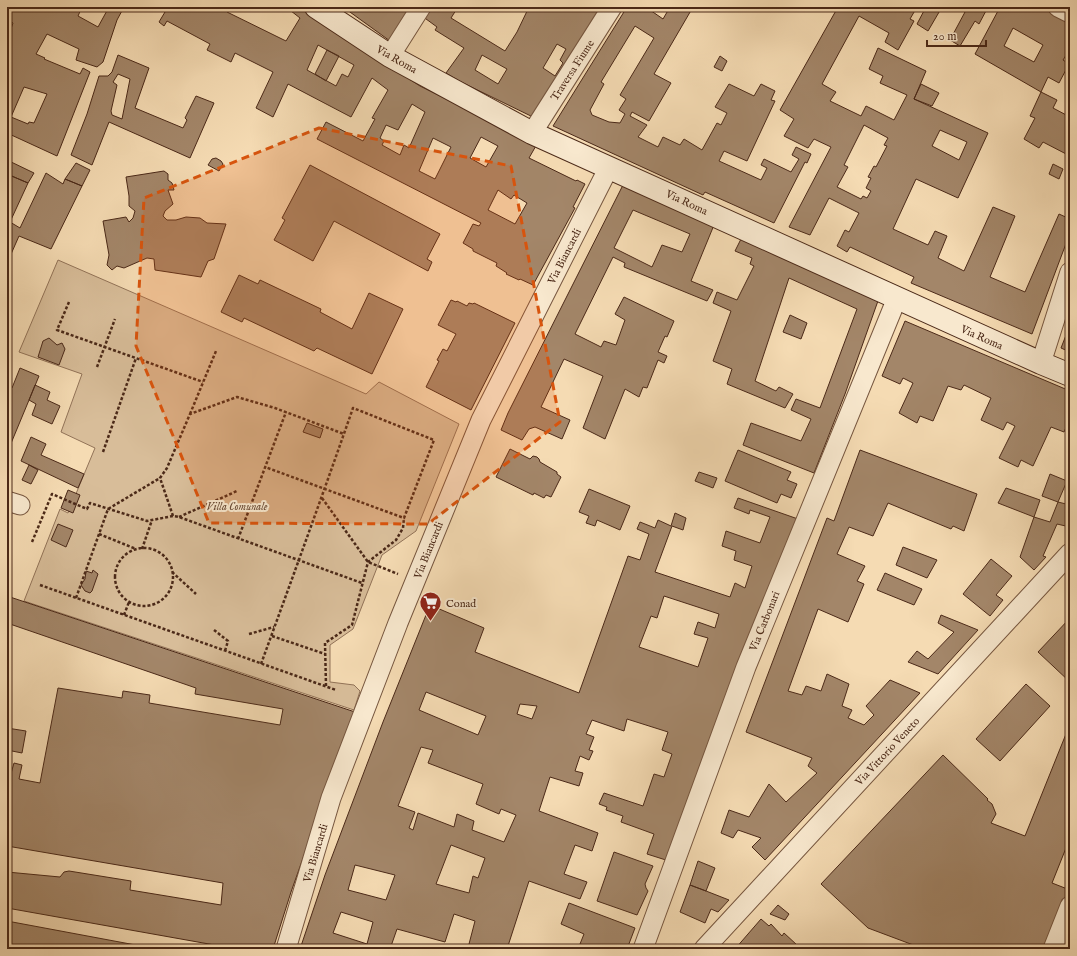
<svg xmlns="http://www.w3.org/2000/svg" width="1077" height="956" font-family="'IM FELL English',serif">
  <rect width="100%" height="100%" fill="#f5dbb3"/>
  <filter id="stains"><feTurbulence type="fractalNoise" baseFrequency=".005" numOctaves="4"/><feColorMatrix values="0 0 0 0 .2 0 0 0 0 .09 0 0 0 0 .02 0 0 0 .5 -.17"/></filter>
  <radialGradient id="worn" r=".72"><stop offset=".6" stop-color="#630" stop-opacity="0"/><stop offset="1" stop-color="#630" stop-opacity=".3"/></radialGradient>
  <path fill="#d8bd99" stroke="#927358" d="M58,260L366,394L379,382L459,424L416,531L382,555L353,629L330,645V682L354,685L360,691L354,710L24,601L60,509L68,513L95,448L61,432L82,374L19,352Z"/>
  <path fill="#a38669" stroke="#4b2918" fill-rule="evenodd" d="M7,7H23L32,9L33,7H82L78,16L98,27L109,7H124L117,20L103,62L97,67L76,60L79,49L47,34L36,54L45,58L44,59L80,74L83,68L90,72L57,156L7,133V40L13,23L7,19ZM24,87L47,94L34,123L29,122L28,124L11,117Z
    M156,7H231L227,12L286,41L300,18L286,7H303L319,20L420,86L537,144L529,158L576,181L577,180L585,184L573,207L575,208L533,285L520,279L519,280L506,274L507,273L496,266L497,263L473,251V249L463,243L473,224L479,226L481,223L317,139L326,122L363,141L375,119L372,118L388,90L372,78L351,117L288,84L273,117L256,108L273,72L235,53L231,62L207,50L210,44L167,21L164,26L159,22L165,12ZM318,45L354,65L348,77L342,74L336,86L307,70ZM412,104L425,112L409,148L404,145L400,155L382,145L384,141L380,138L386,125L398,130ZM481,137L498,146L486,167L470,158ZM433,138L451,147L435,179L419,171ZM498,190L511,199L514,195L527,203L515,224L488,210Z
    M343,7H412L390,41Z
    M428,7H458L451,18L505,51L517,32L529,7H607L535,118L461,82L446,73L464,48L435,30L437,27L422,16ZM557,44L566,49L560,60L563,63L555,76L543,68ZM482,55L507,69L498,84L475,70Z
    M627,7H652L650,10L663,19L670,7H693L654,74L671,83L649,121L632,112L630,116L647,125L638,137L658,147L663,137L680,145L684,139L702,150L717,123L721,125L727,113L715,107L729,84L754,96L761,84L775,91L771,100L775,101L747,161L724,151L719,161L761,180L767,168L761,165L764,159L791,172L799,159L792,155L796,147L811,154L807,163L805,162L774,223L705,192L703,195L553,126ZM635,26L654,38L620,95L626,99L619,110L625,114L620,123L609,122L592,115L590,110L604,84L601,82Z
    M838,7H887L892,9L893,7H917L910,19L914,21L898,50L885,42L889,33L859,16L822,84L836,92L830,101L861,116L866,106L894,120L907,95L880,83L883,76L869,69L878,48L926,71L914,99L988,133L958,198L916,179L893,229L928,245L935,231L947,236L938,258L964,271L993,207L1015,216L990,277L1025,292L1059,214L1070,219V233L1032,334L911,283L914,277L850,247L847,252L837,246L845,230L849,232L859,213L829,198L810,235L789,227L831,147L814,139L808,148L784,136L794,119L780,110ZM864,125L888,138L884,145L887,146L876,167L874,166L868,177L871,178L866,188L871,191L867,198L863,196L861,199L837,187L848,167L844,165ZM940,130L967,142L959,160L932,146Z
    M926,7H942L928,31L917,24Z
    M955,7H988L979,24L975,21L960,46L950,40L965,12Z
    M995,7H1040L1070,23V49L1063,60L1069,64L1059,83L1048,77L1041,92L975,54L999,9ZM1013,28L1043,45L1034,62L1004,46Z
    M327,50L339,56L326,81L315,74Z
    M118,55L149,68L135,108L183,128L187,120L185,118L196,96L214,103L190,158L109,122L92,165L71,155L87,114L99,76H108L112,72ZM118,74L130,79L122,119L112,115L111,111L117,85L113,82Z
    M720,56L727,61L722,71L714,67Z
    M921,84L939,93L932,106L914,99Z
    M1041,92L1057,100L1053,108L1070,117V156L1043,142L1039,148L1024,139L1035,118L1030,116Z
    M216,158L221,161L223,164L219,171L208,165L212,159Z
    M7,160L34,173L28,183L7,174Z
    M76,163L90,170L82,186L65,179Z
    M1053,164L1063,169L1059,179L1049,174Z
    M310,165L440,234L427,259L432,262L428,271L334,221L313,261L274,240L285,220L282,218Z
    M164,171L168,174V180L172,183L174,190H168L173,204L165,211L163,216L167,220H176L186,217L200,218L207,223L226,224L214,259L208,261L201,277L155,270L154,259L147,258L124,268L117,266L112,270L107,265L109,255L103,221L126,217L129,222L133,218L135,211L129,206V196L126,177Z
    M46,173L63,184L65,179L82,186L51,249L19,236L8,261L7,260V174L28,183L10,222L20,228Z
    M623,185L714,225L691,281L713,290L707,301L624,267L625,263L613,257L575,334L601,347L604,341L616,345L625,320L615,314L624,297L674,321L667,337L665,336L658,352L667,356L664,363L658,360L647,388L643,387L639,397L625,389L605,439L583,428L603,376L564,359L541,407L570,420L562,439L535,427L529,429L522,440L501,430L508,413ZM633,210L690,234L682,252L662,245L652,267L614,248Z
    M742,237L879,298L845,394L814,473L743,445L751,423L801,441L811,419L791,410L796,399L820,408L857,309L789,278L755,381L776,391L779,387L793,394L785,408L727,384L732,369L713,361L731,311L713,303L717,292L737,300L754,266L750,264L752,258L735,251Z
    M239,275L258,284L260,280L321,309L320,312L352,329L369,293L403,309L372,374L317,348L314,351L244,318L242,322L221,312Z
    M451,300L456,302L457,301L467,306L469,303L473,304L474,303L515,323L471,410L426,387L439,361L437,360L443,349L447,351L456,334L438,325Z
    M790,315L807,323L801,339L783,332Z
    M905,321L1070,391V418L1064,432L1051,427L1033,466L1021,460L1018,467L999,458L1015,426L1007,422L1003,430L981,420L991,398L964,385L961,390L948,386L933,421L920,416L917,423L899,413L913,383L903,378L900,384L882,376Z
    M1070,325V352L1061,348Z
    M49,338L57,345L62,343L65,349L59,365L38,357L43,341Z
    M20,368L39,376L7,453V402L8,399L7,398V386L12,388Z
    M35,385L50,392L47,400L60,406L52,424L32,415L36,404L29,400Z
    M307,423L323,429L320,438L303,432Z
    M31,437L46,444L41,455L84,474L78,488L21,461Z
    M510,449L530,459L533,456L537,457L539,459L540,462L557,472V474L561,477L551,497L546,495L544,498L534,493L533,495L496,477Z
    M738,450L791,472L787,480L797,484L791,498L781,494L777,503L725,481Z
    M860,450L977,494L964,531L953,526L951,529L888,503L873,536L849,527L837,554L865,566L857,581L864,584L848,622L818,609L788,691L802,695L806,686L821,691L827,674L849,684L842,706L852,710L848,718L864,725L874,715L866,706L890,680L920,693L765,860L752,847L761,838L738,830L733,838L721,833L729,810L749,817L769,784L786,802L817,773L808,766L812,758L746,732L827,518L834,521Z
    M29,465L38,470L31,484L22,480Z
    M699,472L717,478L713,488L695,481Z
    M1050,474L1067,481L1058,502L1042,496Z
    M1006,488L1040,500L1034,517L998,503Z
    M589,489L630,506L620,530L597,520L595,526L586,523L589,516L579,512Z
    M68,490L80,495L73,513L61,508Z
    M738,498L798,519L669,861L647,854L654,834L621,822L623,816L606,810L607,807L599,804L604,793L643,806L654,774L664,777L672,754L662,750L668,732L627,719L624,731L592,720L586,734L594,737L589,750L593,751L589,760L580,756L575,771L583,773L579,786L550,777L539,811L598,833L592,851L575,845L564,874L587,882L580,899L529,881L507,949H508H482L469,944L475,921L454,914L445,942L397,929L390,949H300L325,875L383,722L430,605L484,628L475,652L579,693L628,556L640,560L649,534L637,529L640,522L655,528L658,520L671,526L675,513L686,518L683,530L672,526L655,572L730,597L735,583L745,588L752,566L734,560L736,551L722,546L726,531L760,543L770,517L750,510L749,514L734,508ZM664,596L719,614L715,628L698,622L694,634L708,638L698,667L639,647L651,616L657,618ZM426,692L486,716L478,735L419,710ZM520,704L537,706L532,719L517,714ZM421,747L433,750L428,763L483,784L476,804L499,814L501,809L516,815L504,842L472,830L474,821L457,814L454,827L418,813L413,830L409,828L415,812L398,806ZM451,845L485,858L478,878L473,876L469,893L436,884ZM355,865L395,875L386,900L348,890ZM341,912L373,922L367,944L333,933Z
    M1058,502L1070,505V527L1057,524L1043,556L1046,557L1034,570L1020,557L1034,517L1050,522Z
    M58,524L73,530L66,547L51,540Z
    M903,547L937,560L927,578L896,565Z
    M991,559L1012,576L996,595L1003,600L990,616L963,594Z
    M93,570L98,574L92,591L90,593L85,591L81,585L85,579L86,571L92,573Z
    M885,573L922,589L914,605L877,590Z
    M7,596L355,712L291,892L273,949H237L7,908V872L60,877L64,872L69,871L131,881L130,890L221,905L223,883L7,846V777H10L14,763L22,765L19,779L40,783L58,688L122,698L123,691L150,695L149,703L280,725L283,709L195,694L196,688L7,623Z
    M941,615L978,630L938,674L908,662L917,651L928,659L954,632L938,623Z
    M1070,618V682L1038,652Z
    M1026,684L1050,706L1000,761L976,739Z
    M1070,724V838L1052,883L1070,890V893L1048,949H924L868,928L821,884L943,755L988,799L987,800L992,804L996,814L991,823L1025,836Z
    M7,728L26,731L22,753L7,750Z
    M614,852L653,866L645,884L646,888L648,891L637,915L597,901Z
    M698,861L715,868L706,891L690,885Z
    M690,885L706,891L729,900L718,912L711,909L705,923L680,912Z
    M569,903L635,928L627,949H582L584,945L580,944L584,934L561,924Z
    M778,905L789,914L785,920L770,914Z
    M761,919L769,926L771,924L782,936L784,933L797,945L793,949H735Z
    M7,921L157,949H7Z"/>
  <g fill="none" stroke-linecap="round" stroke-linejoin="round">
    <defs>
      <path id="street" d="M1058,7L1070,13
        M390,56L421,7
        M532,133L612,7
        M1041,363L1070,272
        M7,501L20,505
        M286,949L331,798L398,623L481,420L609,167
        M643,949L746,667L897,298
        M704,949L1070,553
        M1053,949L1070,906"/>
      <path id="secondary" d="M316,7L390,56L532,133L1041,363L1070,375"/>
    </defs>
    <use href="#street" stroke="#76563f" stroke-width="21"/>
    <use href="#secondary" stroke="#4b2918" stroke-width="24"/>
    <path stroke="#4b2918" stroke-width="2.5" stroke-dasharray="3 2" stroke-linecap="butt" d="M69,302L57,330L203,382
      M97,367L115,319
      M190,414L216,351
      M103,452L136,358
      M322,498L368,562L398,574
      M173,516L160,478L167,468L190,414L237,397L275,408L344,434
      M179,517L237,491
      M99,534L136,549
      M238,539L286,412
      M32,542L52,494L87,509L90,503L147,521L173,516L179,517L362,583
      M115 577a29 29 0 1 1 58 0a29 29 0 1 1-58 0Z
      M142,549L152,520
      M172,572L196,594
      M40,585L336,690
      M76,598L108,509L160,478
      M124,615L129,602
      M214,630L228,641L225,651
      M249,634L274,627
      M272,636L325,654
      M261,664C292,579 323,494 353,408L434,440L404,518L265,467
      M326,686L325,643L352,625L368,562L396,540L403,528L404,518"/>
    <use href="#street" stroke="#f8e8ce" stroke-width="19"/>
    <use href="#secondary" stroke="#f8e8ce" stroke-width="22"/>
  </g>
  <path fill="#d8540d" fill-opacity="0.2" stroke="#d8540d" stroke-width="3" stroke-dasharray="8 5" stroke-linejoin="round" d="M319,128L511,166L560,422L428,524L209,523L136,346L144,198Z"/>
  <defs>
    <symbol id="supermarket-pin" viewBox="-11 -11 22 30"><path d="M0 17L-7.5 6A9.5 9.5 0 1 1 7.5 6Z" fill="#8f2418" stroke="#f8e8ce"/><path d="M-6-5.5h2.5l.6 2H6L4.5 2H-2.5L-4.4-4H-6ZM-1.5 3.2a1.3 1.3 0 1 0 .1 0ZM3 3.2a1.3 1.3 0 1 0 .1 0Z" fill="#fff"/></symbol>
  </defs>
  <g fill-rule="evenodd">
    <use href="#supermarket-pin" x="418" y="590" width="25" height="34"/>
  </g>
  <g text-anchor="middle" stroke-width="4" stroke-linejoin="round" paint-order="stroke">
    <g font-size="11" fill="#4b2918" stroke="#f8e8ce">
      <text transform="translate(397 59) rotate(30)" y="4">Via Roma</text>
      <text transform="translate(572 70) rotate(-57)" y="4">Traversa Fiume</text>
      <text transform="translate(687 202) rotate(25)" y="4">Via Roma</text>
      <text transform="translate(564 256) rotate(-63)" y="4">Via Biancardi</text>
      <text transform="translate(982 337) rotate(24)" y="4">Via Roma</text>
      <text transform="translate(428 550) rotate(-68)" y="4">Via Biancardi</text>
      <text transform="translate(764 621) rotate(-68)" y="4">Via Carbonari</text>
      <text transform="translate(887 751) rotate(-47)" y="4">Via Vittorio Veneto</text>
      <text transform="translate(315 853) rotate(-73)" y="4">Via Biancardi</text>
    </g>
    <g font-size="11" font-style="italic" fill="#674732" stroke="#f8e8ce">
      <text x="237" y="510">Villa Comunale</text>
    </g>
    <g font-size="11" fill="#4b2918" stroke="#f8e8ce" text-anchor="start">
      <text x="446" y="607">Conad</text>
    </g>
  </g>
  <rect width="1077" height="956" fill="none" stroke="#f5dbb3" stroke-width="24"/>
  <rect x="8" y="8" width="1061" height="940" fill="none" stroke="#4b2918" stroke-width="2"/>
  <rect x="12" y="12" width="1053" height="932" fill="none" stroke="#4b2918"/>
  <path d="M927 40v6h59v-6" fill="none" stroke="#4b2918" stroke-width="2"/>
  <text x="933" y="40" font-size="12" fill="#4b2918" stroke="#f8e8ce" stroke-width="3" paint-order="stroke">20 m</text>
  <rect width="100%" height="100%" filter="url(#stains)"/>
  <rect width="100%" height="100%" fill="url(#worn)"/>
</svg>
